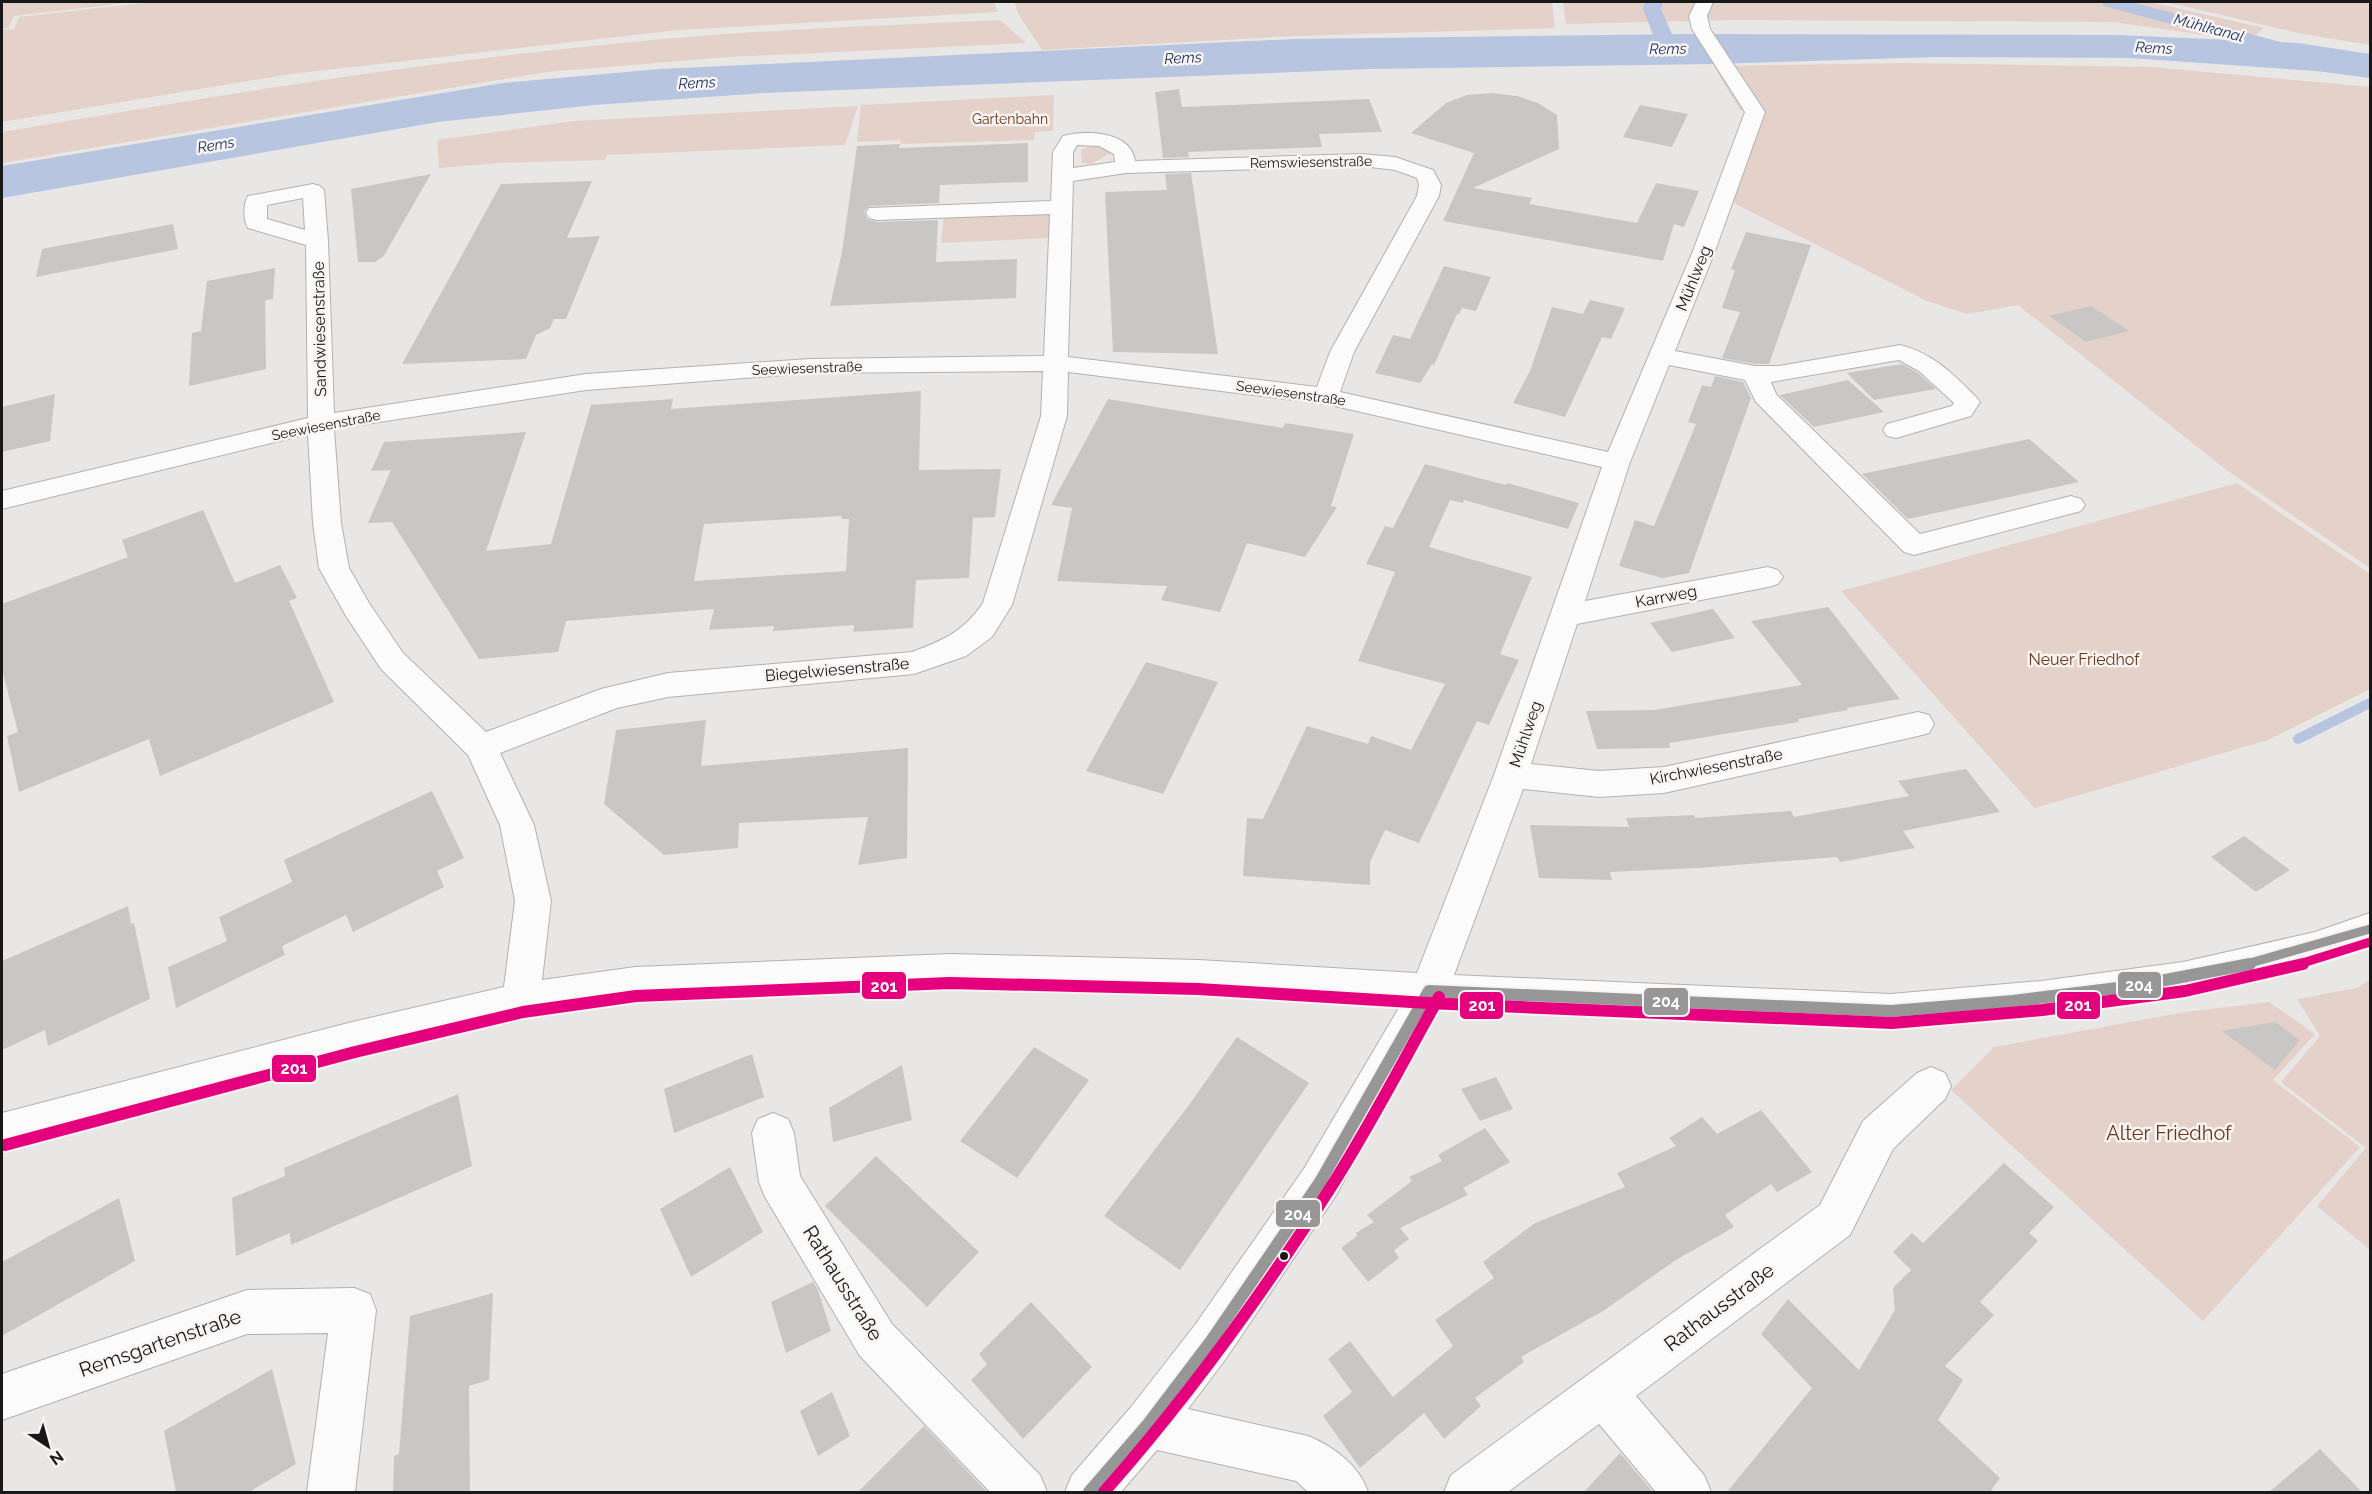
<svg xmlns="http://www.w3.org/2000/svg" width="2372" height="1494" font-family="Raleway,sans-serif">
  <rect width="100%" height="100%" fill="#e9e7e6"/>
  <path fill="#e4d1c9" d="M2,2H135L14,16L8,28L2,29Z
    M151,2H994L998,12L678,30L291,74L2,122V30L14,29L19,17Z
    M1015,2H1552L1555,28L1294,36L1042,50L1017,12Z
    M1563,2H2150L2264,28L2247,41L2113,22L1735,20L1566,24Z
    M2166,2H2370V45L2303,34Z
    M1000,20L1026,43L729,57L546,72L2,163V132C208,97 414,63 622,43C748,30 874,26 1000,20Z
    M1911,63L2151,67L2370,87V568L2229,472L2018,305L1967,314L1927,301L1720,196L1747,111L1740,110L1714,66Z
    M1054,95L1053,131L1035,132L1034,140L901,144L900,140L857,142L861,105Z
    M858,106L845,145L607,155L605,160L500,163L439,168L437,140L574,121Z
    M1095,144L1112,151L1111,153L1091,164L1082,163L1081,150Z
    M1052,210V238L941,243L944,214Z
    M2237,483L2370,574V689L2268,740L2035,808L1841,591Z
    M2370,980V1250L2317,1206L2366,1148L2281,1082L2320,1036L2297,999L2357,988Z
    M2269,1002L2315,1034L2273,1080L2360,1147L2203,1321L1951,1090L1994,1047L2185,1012Z"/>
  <path fill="#b7c5e0" d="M1689,34L2118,35L2298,43L2370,54V78L2316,71L2129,58L1936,57L1713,64L1370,69L764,93L594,105L438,122L2,198V166L503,83L660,69L1294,39Z"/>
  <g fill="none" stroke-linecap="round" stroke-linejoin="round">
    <path stroke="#b7c5e0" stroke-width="10" d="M2298,739L2370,703"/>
    <path fill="#b7c5e0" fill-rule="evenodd" d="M1645,2H1663L1661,9L1679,50L1676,54H1662L1659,50L1643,9Z
      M2102,2H2131L2314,51L2317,55L2314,59L2307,61L2104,6Z"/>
  </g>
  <path fill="#c9c7c6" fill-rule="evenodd" d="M1179,89L1182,107L1369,99L1382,132L1319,134L1322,147L1188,152L1189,157L1163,158L1155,92Z
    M1493,93L1517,96L1538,103L1557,115L1559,149L1473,188L1532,198L1529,204L1637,223L1656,183L1699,191L1684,227L1674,224L1663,261L1443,221L1474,153L1411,133L1446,103L1467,95Z
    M1640,105L1688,114L1672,147L1623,137Z
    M1028,143V182L940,185L939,203L869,206L864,212L867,219L877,222L938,220L936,262L1017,259L1016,298L830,306L842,252L857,146L900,144L899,148Z
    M1191,173L1218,354L1113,352L1105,192L1167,190L1165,174Z
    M431,174L383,257L375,262H358L351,189Z
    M592,181L567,238L600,236L566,319H554L550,328L536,335L526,359L402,364L501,184Z
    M173,224L178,249L36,277L42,249Z
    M1746,232L1811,245L1769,364H1755L1722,358L1740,312L1722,308L1735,270L1731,269Z
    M1444,266L1491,277L1476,311L1462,308L1459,314H1457L1434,365L1432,364L1420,383L1375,373L1393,335L1410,339Z
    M275,268L273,299L265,300L266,369L189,386L192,333L201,331L207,281Z
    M1590,300L1625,308L1611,339L1602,337L1565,417L1513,403L1530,371L1552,307L1583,314Z
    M2091,306L2129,331L2086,342L2049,316Z
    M1902,364L1918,373L1936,389L1874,400L1847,373Z
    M1715,376L1743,382L1751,398L1689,573L1662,578L1619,566L1635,520L1654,526L1696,424L1688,422L1702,385L1711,387Z
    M1848,380L1884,412L1814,427L1780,395Z
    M921,391L919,470L1001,469L995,517L973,518L969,578L916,580L913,628L853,632L854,625L773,631L774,626L709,630L714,609L566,621L558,652L479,659L392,522L368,523L391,470L371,471L384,442L526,432L486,551L551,544L591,405L673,399L671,409ZM842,516L841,519H849L846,571L694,581L704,524Z
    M55,394L50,441L2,452V407Z
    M1108,399L1283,428L1285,423L1354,434L1331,506L1337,507L1305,557L1247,543L1220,612L1161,600L1167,586L1057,581L1072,508L1051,505Z
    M2029,439L2079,482L1908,519L1862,474Z
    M1425,464L1506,485L1507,483L1579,503L1568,529L1464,500L1463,503L1450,500L1429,547L1532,577L1500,654L1519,660L1489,725L1477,721L1419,843L1385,830L1370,862V885L1243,876L1247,818L1263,819L1307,726L1368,744L1371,736L1411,750L1445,684L1358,661L1395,572L1366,564L1385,526L1393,528Z
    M203,510L235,583L280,565L297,598L289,601L334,702L160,776L149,739L19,792L7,736L18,732L2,669V604L128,557L122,540Z
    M1828,607L1900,699L1847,708L1848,710L1798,719L1799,722L1669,743L1670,748L1597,749L1586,711L1654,710L1802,685L1751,621Z
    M1713,609L1735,638L1672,652L1650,623Z
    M1146,662L1218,682L1163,794L1086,771Z
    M706,720L701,766L908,748L907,858L858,865L868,817L739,823L738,848L664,855L604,804L616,730Z
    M1966,769L2000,812L1903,831L1915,848L1840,862L1837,857L1697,868L1610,872L1612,880L1539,878L1530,825L1629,827L1626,818L1694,815L1695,818L1791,811L1794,817L1909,796L1898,781Z
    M432,791L464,858L437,871L444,887L353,932L346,915L282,946L285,955L176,1008L168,967L227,941L219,917L292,882L284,860Z
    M2244,836L2290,870L2256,892L2211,857Z
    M128,906L131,924L134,923L150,999L48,1046L45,1030L2,1050V961Z
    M2275,1022L2300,1040L2275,1070L2222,1031Z
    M1237,1037L1309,1083L1180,1270L1104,1216L1189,1105Z
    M1034,1047L1089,1080L1017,1178L960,1141Z
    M752,1054L764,1097L674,1133L664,1089Z
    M902,1065L912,1120L833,1142L829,1108Z
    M1496,1077L1513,1109L1480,1121L1461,1089Z
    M458,1094L472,1166L291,1245L290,1233L236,1256L232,1198L285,1176L284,1168Z
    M1761,1110L1812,1172L1777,1192L1771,1184L1725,1215L1734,1227L1676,1260L1603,1311L1521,1357L1524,1362L1475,1398L1481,1406L1444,1439L1424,1413L1360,1468L1323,1416L1352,1392L1328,1359L1350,1341L1393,1397L1453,1346L1435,1320L1494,1278L1483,1262L1535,1223L1625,1187L1617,1173L1676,1146L1669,1138L1702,1117L1717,1134Z
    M1485,1128L1510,1162L1463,1188L1468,1195L1400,1228L1409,1239L1394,1250L1399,1258L1368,1282L1341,1248L1357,1236L1356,1233L1374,1222L1367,1215L1412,1181L1409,1177L1442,1161L1438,1155Z
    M876,1156L979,1252L927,1307L825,1206Z
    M2004,1163L2054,1207L2029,1233L2038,1241L1980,1302L1994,1315L1945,1366L1963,1380L1938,1420L2000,1478L1990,1492H1727L1812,1388L1761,1334L1788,1299L1859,1370L1895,1310L1893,1288L1911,1270L1893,1252L1912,1233L1923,1243Z
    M730,1167L763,1232L691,1277L660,1209Z
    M119,1198L135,1261L2,1336V1262Z
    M813,1282L818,1290L831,1331L786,1353L771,1302Z
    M493,1293L489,1380L469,1386L470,1492H393L394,1456L399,1454L410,1316Z
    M1031,1302L1092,1367L1023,1439L971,1380L987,1364L979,1354Z
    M272,1369L296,1464L249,1492H176L164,1431Z
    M832,1392L850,1436L818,1456L800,1411Z
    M924,1426L987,1492H858Z
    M2320,1449L2362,1492H2269Z
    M1620,1453L1653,1492H1584Z"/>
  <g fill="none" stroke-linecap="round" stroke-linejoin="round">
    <defs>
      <path id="minor" d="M1696,2H1713L1707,16L1710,29L1765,112L1715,251L1675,351L1755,366H1779L1900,345C1933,353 1953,374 1976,397L1980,402L1971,416L1896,438L1887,436L1883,430L1887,424L1952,406L1954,403L1919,371L1899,360L1771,382L1776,394L1920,534L2071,496L2081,499L2085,505L2081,511L1914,555L1904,552L1756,402L1745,380L1669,365L1630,462L1585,601L1768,567L1778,570L1783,577L1778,584L1768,587L1577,624L1531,764L1599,771L1664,767L1918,712L1929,715L1934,724L1929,733L1918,736L1664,793L1599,797L1523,789L1454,975L1891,994L2041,981L2183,962L2315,932L2370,913V945L2315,964L2183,996L2041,1015L1891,1028L1439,1008L1335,1197L1227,1357L1188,1409L1308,1436C1333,1446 1360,1466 1368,1492H1308L1296,1481L1157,1450L1121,1492H1065L1072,1475L1131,1407L1195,1325L1305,1167L1400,1006L1199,994L950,988L635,1001L521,1017L352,1058L2,1152V1113L352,1022L504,987L515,901L500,825L468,755L381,669L346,616L319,568L313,523L308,434L2,509V491L308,418L306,245L248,228C243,220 243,204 248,196L313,184L320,186L324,190L328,241L334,413L586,374L810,359L1044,356L1050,214L877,220L869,218L866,213L869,208L1051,201L1053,152L1063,136C1086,130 1131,131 1135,161L1362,154L1395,157L1433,170L1441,185L1439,196L1354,352L1340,392L1608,452L1693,251L1745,112L1692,29L1689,16ZM1077,145L1099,146L1114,154L1115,162L1073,168V152ZM1362,166L1395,170L1417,178L1419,185L1417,196L1330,352L1317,387L1068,357L1073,181L1126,173ZM303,198L305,230L267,219V205ZM1043,371L1041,416L983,603C963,632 944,640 912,652L668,673L601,689L486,732L403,653L369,603L349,568L341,523L334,429L586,390L810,373ZM1068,372L1326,404L1602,467L1494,775L1417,973L1199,960L950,954L635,967L542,980L551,901L534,825L500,753L617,708L668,697L914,674L966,656L992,637L1012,605L1067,416Z
        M1931,1067L1945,1073L1951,1086L1945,1099L1893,1149L1850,1235L1636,1396L1704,1475L1711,1492H1656L1599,1424L1508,1492H1444L1451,1475L1820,1205L1863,1121L1917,1073Z
        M773,1113L788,1119L794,1133L800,1176L892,1324L1040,1475L1047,1492H990L860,1356L765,1197L759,1182L752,1133L758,1119Z
        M354,1288L370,1294L376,1310L355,1492H307L328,1333L247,1334L2,1420V1374L247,1290Z"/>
    </defs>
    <use href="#minor" stroke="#b2b1b0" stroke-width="2"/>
    <use href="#minor" fill="#fcfbfb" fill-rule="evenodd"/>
    <defs>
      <path id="bus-1-far1" d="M2243,965L2370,929"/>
      <path id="bus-1" d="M1429,991L1891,1011L2013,1001L2134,986L2250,964
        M1089,1492L1148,1424L1211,1341L1320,1182L1429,991"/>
      <path id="bus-2-far1" d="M2296,965L2370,942"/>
      <path id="bus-2" d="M5,1145L355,1052L523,1012L636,996L950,983L1198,989L1428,1003L1892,1023L2042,1010L2185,991L2303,964
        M1104,1492C1187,1398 1261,1296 1329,1190C1369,1128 1403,1061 1439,997"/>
    </defs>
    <use href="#bus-1-far1" stroke="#f8f4f2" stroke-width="14"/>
    <use href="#bus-1" stroke="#f8f4f2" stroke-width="16"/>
    <use href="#bus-2-far1" stroke="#f8f4f2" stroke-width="14"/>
    <use href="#bus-2" stroke="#f8f4f2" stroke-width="16"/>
    <use href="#bus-1-far1" stroke="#989797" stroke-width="9"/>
    <use href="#bus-1" stroke="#989797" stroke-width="12"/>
    <use href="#bus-2-far1" stroke="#e5007d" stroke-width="9"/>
    <use href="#bus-2" stroke="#e5007d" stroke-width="12"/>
  </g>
  <circle fill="#191818" stroke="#f8f4f2" stroke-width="2" cx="1284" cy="1256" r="5"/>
  <g text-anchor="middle" stroke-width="5" stroke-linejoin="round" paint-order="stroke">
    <g font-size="14" fill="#6e351a" stroke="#f8f4f2">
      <text x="1010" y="124">Gartenbahn</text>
    </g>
    <g font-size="14" fill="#191818" stroke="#f8f4f2">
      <text transform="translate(1311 162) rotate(-1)" y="5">Remswiesenstraße</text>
      <text transform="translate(807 368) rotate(-2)" y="5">Seewiesenstraße</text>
      <text transform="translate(1291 393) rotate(8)" y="5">Seewiesenstraße</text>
      <text transform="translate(326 425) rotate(-11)" y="5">Seewiesenstraße</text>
    </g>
    <g font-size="15" font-style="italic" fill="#1b3363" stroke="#f8f4f2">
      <text transform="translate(2209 28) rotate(15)" y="5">Mühlkanal</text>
      <text transform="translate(2154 48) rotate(3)" y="5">Rems</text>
      <text transform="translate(1668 49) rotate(-1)" y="5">Rems</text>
      <text transform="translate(1183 58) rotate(-3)" y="5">Rems</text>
      <text transform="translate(697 83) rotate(-3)" y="5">Rems</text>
      <text transform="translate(216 145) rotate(-9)" y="5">Rems</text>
    </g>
    <g font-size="16" fill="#191818" stroke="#f8f4f2">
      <text transform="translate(1693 278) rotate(-68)" y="6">Mühlweg</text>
      <text transform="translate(319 329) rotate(-91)" y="6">Sandwiesenstraße</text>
      <text transform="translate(1666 596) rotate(-11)" y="6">Karrweg</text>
      <text transform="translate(837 669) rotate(-5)" y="6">Biegelwiesenstraße</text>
      <text transform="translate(1525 734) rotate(-71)" y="6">Mühlweg</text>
      <text transform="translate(1716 766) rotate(-11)" y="6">Kirchwiesenstraße</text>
    </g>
    <g font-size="16" fill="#6e351a" stroke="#f8f4f2">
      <text x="2084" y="665">Neuer Friedhof</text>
    </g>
    <g font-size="20" fill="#6e351a" stroke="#f8f4f2">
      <text x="2169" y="1140">Alter Friedhof</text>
    </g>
    <g font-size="20" fill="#191818" stroke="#f8f4f2">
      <text transform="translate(843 1283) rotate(58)" y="7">Rathausstraße</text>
      <text transform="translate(1719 1307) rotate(-37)" y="7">Rathausstraße</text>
      <text transform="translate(160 1343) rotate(-19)" y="7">Remsgartenstraße</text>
    </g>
  </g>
  <g stroke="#f8f4f2" stroke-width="2">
    <rect x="2117" y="971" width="45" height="28" rx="6" fill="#989797"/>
    <rect x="861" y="971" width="46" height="29" rx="6" fill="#e5007d"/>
    <rect x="1643" y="987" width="46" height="29" rx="6" fill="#989797"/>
    <rect x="2056" y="991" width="45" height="29" rx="6" fill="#e5007d"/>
    <rect x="1459" y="991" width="45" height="29" rx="6" fill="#e5007d"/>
    <rect x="271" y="1054" width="46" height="29" rx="6" fill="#e5007d"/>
    <rect x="1275" y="1199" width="46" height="29" rx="6" fill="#989797"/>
  </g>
  <g font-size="16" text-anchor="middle" font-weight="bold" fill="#fff">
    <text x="2139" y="991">204</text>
    <text x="884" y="992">201</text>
    <text x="1666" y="1007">204</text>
    <text x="2078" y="1011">201</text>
    <text x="1482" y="1011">201</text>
    <text x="294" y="1074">201</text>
    <text x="1298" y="1220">204</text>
  </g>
  <rect width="2372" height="1494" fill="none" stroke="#191818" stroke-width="6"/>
  <g transform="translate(48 1446) rotate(144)" stroke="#f8f4f2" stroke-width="4.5" paint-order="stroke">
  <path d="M0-4.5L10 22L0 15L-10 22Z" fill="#191818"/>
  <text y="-9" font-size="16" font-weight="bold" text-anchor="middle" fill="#191818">N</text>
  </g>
</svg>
